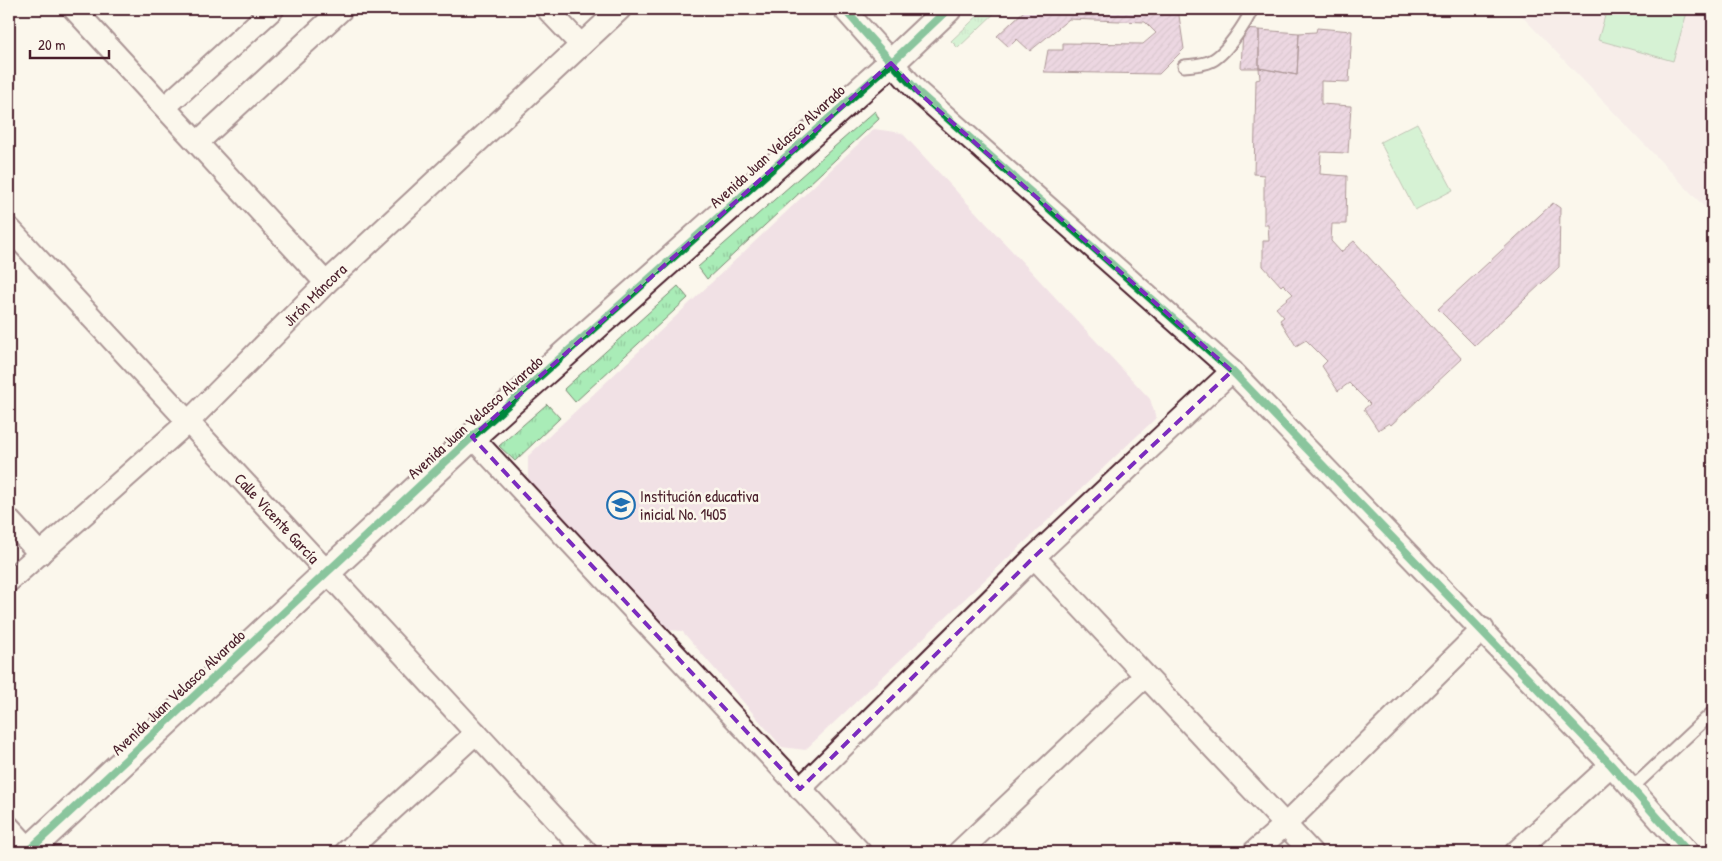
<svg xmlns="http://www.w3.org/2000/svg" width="1722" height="861" font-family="'Patrick Hand',sans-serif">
  <defs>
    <pattern id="grass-tufts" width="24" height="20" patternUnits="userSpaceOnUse" patternTransform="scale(1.25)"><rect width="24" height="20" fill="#a9ecb7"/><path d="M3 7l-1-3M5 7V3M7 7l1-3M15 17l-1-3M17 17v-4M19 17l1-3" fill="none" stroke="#93ca9e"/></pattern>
    <pattern id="building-hatch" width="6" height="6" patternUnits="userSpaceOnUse" patternTransform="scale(1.25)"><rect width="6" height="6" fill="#daafd4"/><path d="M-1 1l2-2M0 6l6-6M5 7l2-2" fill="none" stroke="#b38eac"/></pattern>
  </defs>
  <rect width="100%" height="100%" fill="#fbf7ec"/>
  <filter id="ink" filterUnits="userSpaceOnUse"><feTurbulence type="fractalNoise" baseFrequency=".02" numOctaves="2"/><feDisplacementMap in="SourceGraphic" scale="10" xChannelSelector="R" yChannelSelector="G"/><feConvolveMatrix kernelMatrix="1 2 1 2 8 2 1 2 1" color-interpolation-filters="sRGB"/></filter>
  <g filter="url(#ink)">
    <path fill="#f1e1e5" d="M1515,9H1713V216Z
      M874,129L902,133L1150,399L1156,418L805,750L782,747L682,631L667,630L528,481V456Z"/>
    <path fill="url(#grass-tufts)" stroke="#7a8671" d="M985,9H999L958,48L951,41Z
      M875,111L879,119L707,279L698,267Z
      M678,286L688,298L575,402L564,389Z
      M547,404L560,418L515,461L499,446Z"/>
    <path fill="#a9ecb7" stroke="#7a8671" d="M1607,9H1688L1673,61L1598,40Z
      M1417,123L1453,190L1415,210L1380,142Z"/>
    <path fill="url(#building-hatch)" stroke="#4a1f2b" d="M1026,9H1178L1184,49L1159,74L1044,72L1048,50H1063V43L1143,44L1156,33L1145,22L1069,19L1030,51L1017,39L1009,47L997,36Z
      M1317,28L1352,31L1349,82L1321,81V104L1351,106L1348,153L1321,152L1320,174L1347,176L1346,224H1332L1331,241L1341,252L1354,241L1462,359L1391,425L1389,423L1378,430L1364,409L1370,404L1349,383L1338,391L1322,366L1327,361L1306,340L1296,346L1280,320L1284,317L1276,308L1293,294L1283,284L1281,286L1263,266V241H1269L1268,225H1264V175L1254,174L1256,80L1260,79L1259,68L1297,75L1299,33L1316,32Z
      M1243,29L1259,30V68H1241Z
      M1259,30L1299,33L1297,75L1259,68Z
      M1553,203L1560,208L1559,267L1475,346L1438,309Z"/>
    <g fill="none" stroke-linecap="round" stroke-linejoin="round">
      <defs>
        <path id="service" d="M1184,66C1193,65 1203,65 1211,61C1225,55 1246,23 1252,9
          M1632,788L1713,712"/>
        <g id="minor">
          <path d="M74,9L326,283"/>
          <path d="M547,9L581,45"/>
          <path d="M844,9L918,92L1232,371L1611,765L1688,852"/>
          <path d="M165,107L273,9"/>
          <path d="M198,142L342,9"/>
          <path id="s1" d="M9,228L586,852"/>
          <path d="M472,437L860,852"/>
          <path d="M9,520L40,554"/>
          <path d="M1034,557L1311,852"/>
          <path id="s2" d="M9,581L188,422L326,283L620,9"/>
          <path d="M800,789L1034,557L1232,371"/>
          <path d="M9,827L32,852"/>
          <path d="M346,852L476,733"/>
          <path d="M959,852L1144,677"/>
          <path d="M1254,852L1286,824L1483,629"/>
          <path d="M1516,852L1611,765"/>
        </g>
        <path id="tertiary" d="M27,852L472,437L891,63L948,9"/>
      </defs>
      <use href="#service" stroke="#4a1f2b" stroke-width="15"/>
      <use href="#minor" stroke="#4a1f2b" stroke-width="25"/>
      <use href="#tertiary" stroke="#4a1f2b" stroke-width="30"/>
      <path stroke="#4a1f2b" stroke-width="3" stroke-dasharray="1 4" stroke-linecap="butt" d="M1706,163L1713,147"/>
      <use href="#service" stroke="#fbf7ec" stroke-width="11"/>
      <use href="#minor" stroke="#fbf7ec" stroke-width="21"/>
      <use href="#tertiary" stroke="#fbf7ec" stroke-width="26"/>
      <defs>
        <path id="cycleway" d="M844,9L918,92L1232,371L1611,765L1688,852
          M27,852L472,437L891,63L948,9"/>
      </defs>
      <use href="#cycleway" stroke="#fbf7ec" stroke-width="11"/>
      <use href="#cycleway" stroke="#00873e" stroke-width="8"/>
    </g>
  </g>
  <path d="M0 0H1722V861H0ZM891,63L918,92L1232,371L1034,557L800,789L472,437Z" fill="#fbf7ec" fill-opacity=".55" fill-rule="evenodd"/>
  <path fill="none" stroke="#7b2cbf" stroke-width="4" stroke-dasharray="10 6" stroke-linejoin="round" d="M891,63L918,92L1232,371L1034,557L800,789L472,437Z"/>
  <defs>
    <symbol id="school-ring" viewBox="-11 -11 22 22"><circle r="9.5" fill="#fbf7ec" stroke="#1f6fb2" stroke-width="1.5"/><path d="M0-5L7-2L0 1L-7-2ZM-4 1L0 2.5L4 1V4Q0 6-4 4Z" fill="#1f6fb2"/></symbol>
  </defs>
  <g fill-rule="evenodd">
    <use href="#school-ring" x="605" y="489" width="32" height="32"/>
  </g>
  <g text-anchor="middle" stroke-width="5" stroke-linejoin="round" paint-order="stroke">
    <g font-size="16" fill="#4a1f2b" stroke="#fbf7ec">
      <text transform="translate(777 146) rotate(-42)" y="6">Avenida Juan Velasco Alvarado</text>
      <text dy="6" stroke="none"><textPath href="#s2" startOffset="419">Jirón Máncora</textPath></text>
      <text transform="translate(475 417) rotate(-42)" y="6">Avenida Juan Velasco Alvarado</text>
      <text dy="6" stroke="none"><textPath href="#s1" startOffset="395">Calle Vicente García</textPath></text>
      <text transform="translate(178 692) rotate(-43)" y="6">Avenida Juan Velasco Alvarado</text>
    </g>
    <g font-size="16" fill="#4a1f2b" stroke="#fbf7ec" text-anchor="start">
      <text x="640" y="502">Institución educativa<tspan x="640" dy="18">inicial No. 1405</tspan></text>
    </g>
  </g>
  <rect width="1722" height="861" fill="none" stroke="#fbf7ec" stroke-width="30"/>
  <rect x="15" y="15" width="1692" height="831" fill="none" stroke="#4a1f2b" stroke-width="2" filter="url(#ink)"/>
  <path d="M30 50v8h79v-8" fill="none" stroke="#4a1f2b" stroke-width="2.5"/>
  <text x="38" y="50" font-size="15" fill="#4a1f2b" stroke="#fbf7ec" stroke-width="4" paint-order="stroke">20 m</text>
</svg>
